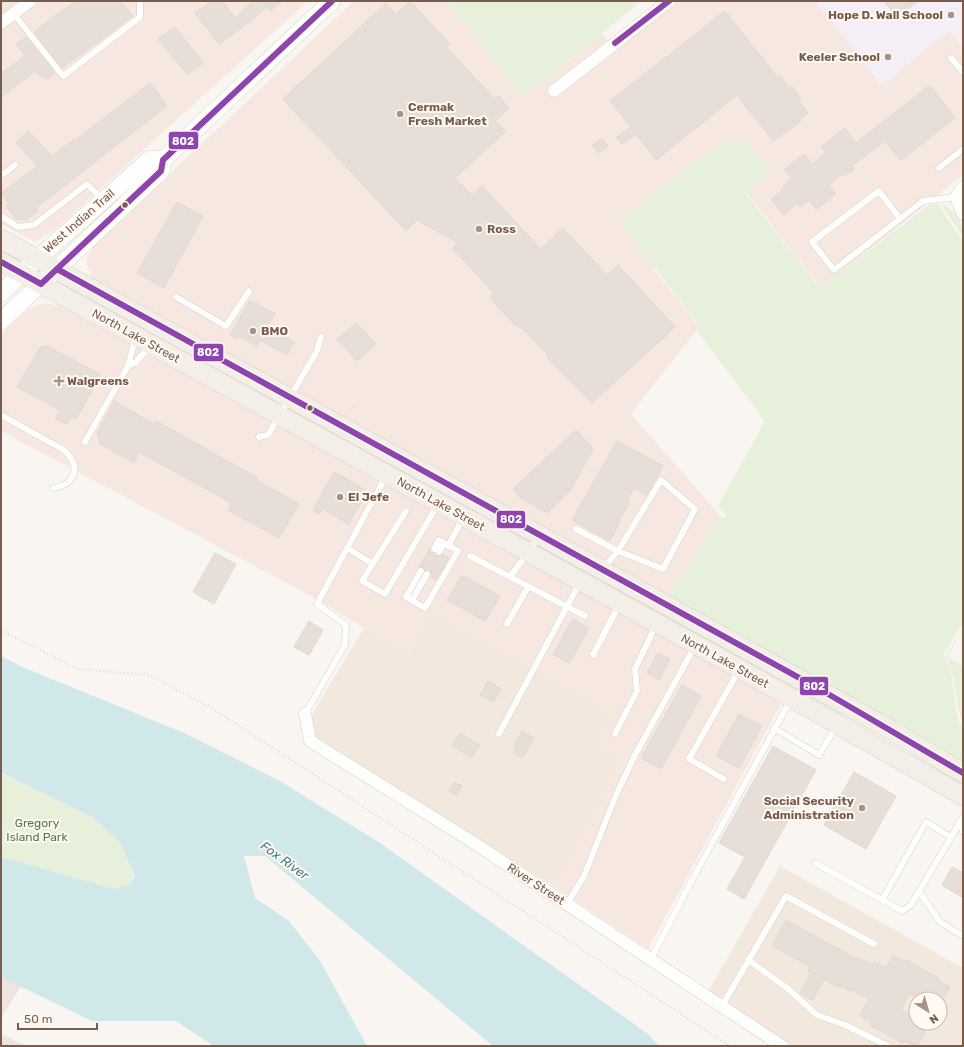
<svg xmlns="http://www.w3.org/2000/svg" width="964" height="1047" font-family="Rubik,sans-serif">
  <rect width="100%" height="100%" fill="#f9f5f0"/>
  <path fill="#f2e8de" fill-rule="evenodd" d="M1,1H29L1,21Z
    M431,613L612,713L618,760L555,887L314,736L311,716L364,628L408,654Z
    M780,866L963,968V1046H792L708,992ZM916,999H940V1023H916Z"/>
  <path fill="#f6e8e1" d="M39,1H308L57,228L35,242L1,224V30Z
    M354,1H446L472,31L521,98L547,79L602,34L608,41L660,1H816L882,85L950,30L963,47V175L821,288L746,192L652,267L699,327L631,414L732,529L686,608L93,279L87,265V256L97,242Z
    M45,303L77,310L783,700L648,949L555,887L618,760L592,746L611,713L431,613L408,654L309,595L1,431V334L28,309Z"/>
  <path fill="#ede5e0" d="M1,977L21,986L1,1019Z
    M1,1034L26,1046H1Z"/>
  <path fill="#f6eef6" d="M816,1H963V47L950,30L882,85Z"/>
  <path fill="#e7f0db" d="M446,1H641L547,79L521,98L472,31Z
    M729,139L748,142L771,174L746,194L820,288L929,205L938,204L963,242V622L944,654L951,672L957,716L963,730V765L667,598L676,580L686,571L713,524L727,516L718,506L765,421L697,331L700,327L619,222L640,206L652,191L670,181L685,168Z
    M941,204C955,209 963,222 963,237Z
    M597,580L637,598L859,723L815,702Z
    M963,628L948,657L963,666V723C954,701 957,678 946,657Z
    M1,772L94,818L120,842L135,876L130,885L114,889L1,857Z"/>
  <path fill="#d0e8ea" d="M1,656L22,667L184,733L278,780L380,843L648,1034L659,1046H493L265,856H244L255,898L289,921L320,961L367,1046H214L176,1021H92L1,977V857L114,889L130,885L135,876L120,842L94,818L1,772Z"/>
  <path fill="#e6ded7" stroke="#e2d8d2" d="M75,1H121L133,16L62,68L34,32Z
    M211,1H222L235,18L253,1H282L271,11L267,6L252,20L219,44L195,13Z
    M410,1L450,44L446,47L495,99L499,96L509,108L495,121L506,131L455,178L472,195L482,186L541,249L563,228L607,275L618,265L675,327L592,403L547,358L549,356L524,330L513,323L494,302L490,296L494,293L453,249L457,242L417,220L406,231L283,99L386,3L396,14Z
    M884,1H918L897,18Z
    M725,11L778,78L780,76L789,88L792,86L801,99L799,101L808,113L800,119L801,121L773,141L737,95L656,160L636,134L622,144L617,137L631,127L610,101Z
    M175,27L203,63L187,74L158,39Z
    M26,37L55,73L48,79L34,72L1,97V74L25,56L16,44Z
    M150,83L167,106L36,208L38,211L26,220L16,219L6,206L9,204L1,193L38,166L16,143L28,131L52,156L73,140L74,141Z
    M930,85L955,118L901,160L885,141L852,166L854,169L844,176L842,174L829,185L836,194L816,209L809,200L800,207L797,204L784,215L771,199L785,188L783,186L792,178L785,169L804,154L812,164L826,153L821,147L845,128L856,143Z
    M602,138L608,146L598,153L592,145Z
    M177,202L203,216L164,288L137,273Z
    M250,300L275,314L267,327L294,342L287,355L260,340L257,346L240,337L238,339L230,335Z
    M356,323L376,344L357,361L337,339Z
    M47,346L101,375L76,419L71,417L67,424L55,418L60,410L17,387L40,348Z
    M114,401L154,424L156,421L258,478L256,480L299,504L279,538L228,510L232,503L139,452L134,463L100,444L97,434Z
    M576,430L593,449L571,489L547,513L522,499L513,489Z
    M617,441L663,466L647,495L634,488L626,502L629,503L619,521L620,522L610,541L572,520Z
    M334,472L364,489L365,495L349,524L323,509L319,514L313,510Z
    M430,548V552L437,556L443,554L449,558L436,580L431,577L430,570H425L423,567H419Z
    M215,553L236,564L214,604L193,592Z
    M462,575L500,596L485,621L447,600Z
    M573,619L589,628L569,663L553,654Z
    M309,621L323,630L309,655L294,647Z
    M658,653L670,659L659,680L647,673Z
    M488,681L501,689L493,702L480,695Z
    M682,685L701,696L661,769L641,758Z
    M739,714L762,726L739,768L716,756Z
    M522,731L534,738L522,758L513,753L517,747L514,745Z
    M460,733L480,745L471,758L452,745Z
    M773,746L816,770L744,899L727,889L745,857L719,843Z
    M854,772L896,796L866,849L824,825Z
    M454,782L462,786L456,795L449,791Z
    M952,867L963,873V898L942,885Z
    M786,920L855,958L856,957L873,965L874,961L886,968L893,956L905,962L906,960L939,978L938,981L950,987L940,1005V999H918L909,994L901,1010L916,1018V1023H921L928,1027L917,1046L904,1041L903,1043L870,1025L872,1022L860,1016L869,999L851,989L850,991L841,986L840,988L824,979L813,1000L800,993L811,972L808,970L810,966L772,946Z"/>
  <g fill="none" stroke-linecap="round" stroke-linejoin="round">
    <defs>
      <path id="service" d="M14,14L63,76L140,17V1
        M951,58L963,72
        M939,168L963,149
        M1,176L15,165
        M1,216L18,227L34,225L87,184L102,199
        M900,219L879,191L812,242L834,270L923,201L956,197
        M176,297L226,326L249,291
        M128,366L136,362L150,346
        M1,415L64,450C81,466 77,484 53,488
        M259,437L268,435L317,351L321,337
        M85,442L128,366L135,340
        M406,511L362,581L385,594L438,504
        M576,529L618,551L661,480L695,509L663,569L618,551L603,568
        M448,546L463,518
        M347,548L373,564
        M439,552L444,543
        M470,556L585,616
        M421,571L406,597L425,608L458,551L439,540L434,549
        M510,577L539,537
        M412,600L427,574
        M507,624L528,587
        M593,655L619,605
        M305,714L345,645L346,625L317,604L386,476
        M774,728L819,755L836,727
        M499,734L579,584
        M615,734L637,691L635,669L656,625
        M724,779L689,759L739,670
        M959,822L963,832
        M815,863L902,911L911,905L963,817
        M919,891L940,922L963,936
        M882,900L926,822L951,837
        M567,904L584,876L616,795L635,755L695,646
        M651,959L692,880L790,701
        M748,960L787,988L817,1015L845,1025L888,1046
        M722,1006L786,896L874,944"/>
      <path id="minor" d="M1,23L30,1
        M554,91L669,1
        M963,187L956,197L963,214
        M305,714L310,741L471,841L782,1046"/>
      <path id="secondary" d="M1,293L37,259L150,159L163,160
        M1,321L161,171L163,160L332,1"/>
      <path id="primary" d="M1,239L726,638L891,730L963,773
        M1,262L740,669L963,796"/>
    </defs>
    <use href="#service" stroke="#d7d1cb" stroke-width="7"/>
    <use href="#minor" stroke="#d7d1cb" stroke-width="13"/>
    <use href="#secondary" stroke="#d9d2cb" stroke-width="18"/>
    <use href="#primary" stroke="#dad1cc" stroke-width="20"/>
    <path stroke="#dcd5d0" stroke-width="2" stroke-dasharray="1 3" stroke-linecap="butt" d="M348,414L355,404
      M1,630L78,669L149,675L218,712L730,1046"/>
    <use href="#service" stroke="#fefefd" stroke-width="6"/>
    <use href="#minor" stroke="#fefefd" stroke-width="12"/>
    <use href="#secondary" stroke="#fefefd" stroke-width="17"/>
    <use href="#primary" stroke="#f3eee8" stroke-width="19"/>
    <defs>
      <path id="bus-1" d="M615,43L669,1
        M1,262L41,284
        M57,269L823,691L963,773
        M41,284L161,171L163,160L332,1"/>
    </defs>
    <use href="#bus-1" stroke="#fffaf3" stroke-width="9"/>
    <use href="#bus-1" stroke="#8e44ad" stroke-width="6"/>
  </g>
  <g fill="#a69286" stroke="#fffaf3" stroke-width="1.5">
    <circle cx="951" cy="15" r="4"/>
    <circle cx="888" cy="57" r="4"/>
    <circle cx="400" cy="114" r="4"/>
    <circle cx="479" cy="229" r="4"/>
    <circle cx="253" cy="331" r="4"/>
    <path d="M57 375h4v4h4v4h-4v4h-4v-4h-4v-4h4z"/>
    <circle cx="340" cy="497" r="4"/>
    <circle cx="862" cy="808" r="4"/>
  </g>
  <g fill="#7a5c4d" stroke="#fffaf3" stroke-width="1.5">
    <circle cx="125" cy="205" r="3.5"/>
    <circle cx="310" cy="408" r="3.5"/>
  </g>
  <g text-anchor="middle" stroke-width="4" stroke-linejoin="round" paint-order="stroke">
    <g font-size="12" font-weight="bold" fill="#7a5c4d" stroke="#fffaf3" text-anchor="start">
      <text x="943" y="19" text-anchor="end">Hope D. Wall School</text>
      <text x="880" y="61" text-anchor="end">Keeler School</text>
      <text x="408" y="111">Cermak<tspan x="408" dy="14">Fresh Market</tspan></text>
      <text x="487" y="233">Ross</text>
      <text x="261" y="335">BMO</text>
      <text x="67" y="385">Walgreens</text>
      <text x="348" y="501">El Jefe</text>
      <text x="854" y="805" text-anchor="end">Social Security<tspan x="854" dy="14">Administration</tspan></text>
    </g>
    <g font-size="12" fill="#7a5c4d" stroke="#fffaf3">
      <text transform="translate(79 221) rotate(-41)" y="4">West Indian Trail</text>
      <text transform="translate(136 336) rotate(29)" y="4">North Lake Street</text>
      <text transform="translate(441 504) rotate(29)" y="4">North Lake Street</text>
      <text transform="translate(725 661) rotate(29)" y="4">North Lake Street</text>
      <text transform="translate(536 884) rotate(33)" y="4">River Street</text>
    </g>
    <g font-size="12" fill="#537a41" stroke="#fffaf3">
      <text x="37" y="827">Gregory<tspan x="37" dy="14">Island Park</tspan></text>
    </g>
    <g font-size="13" font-style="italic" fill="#437c86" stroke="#fffaf3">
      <text transform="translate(285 860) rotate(36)" y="5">Fox River</text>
    </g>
  </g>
  <g stroke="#fffaf3" stroke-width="1.5">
    <rect x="168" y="131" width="31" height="19" rx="4" fill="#8e44ad"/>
    <rect x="193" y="343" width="31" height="19" rx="4" fill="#8e44ad"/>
    <rect x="496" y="510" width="30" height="19" rx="4" fill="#8e44ad"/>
    <rect x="799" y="676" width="30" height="20" rx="4" fill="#8e44ad"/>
  </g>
  <g font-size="11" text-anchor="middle" font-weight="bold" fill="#fff">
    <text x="183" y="145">802</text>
    <text x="208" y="356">802</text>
    <text x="511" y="523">802</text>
    <text x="814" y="690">802</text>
  </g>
  <rect width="964" height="1047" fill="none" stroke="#7a5c4d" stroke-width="4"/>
  <g transform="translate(928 1011) rotate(143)"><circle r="19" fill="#fffaf3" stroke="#cabbb1"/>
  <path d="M0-3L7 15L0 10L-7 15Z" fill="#a69286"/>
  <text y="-6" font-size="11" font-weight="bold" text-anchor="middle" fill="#7a5c4d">N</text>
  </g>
  <path d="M18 1023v6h79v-6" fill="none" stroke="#7a5c4d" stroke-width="2"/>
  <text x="24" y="1023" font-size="12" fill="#7a5c4d" stroke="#fffaf3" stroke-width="3" paint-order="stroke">50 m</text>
</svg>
